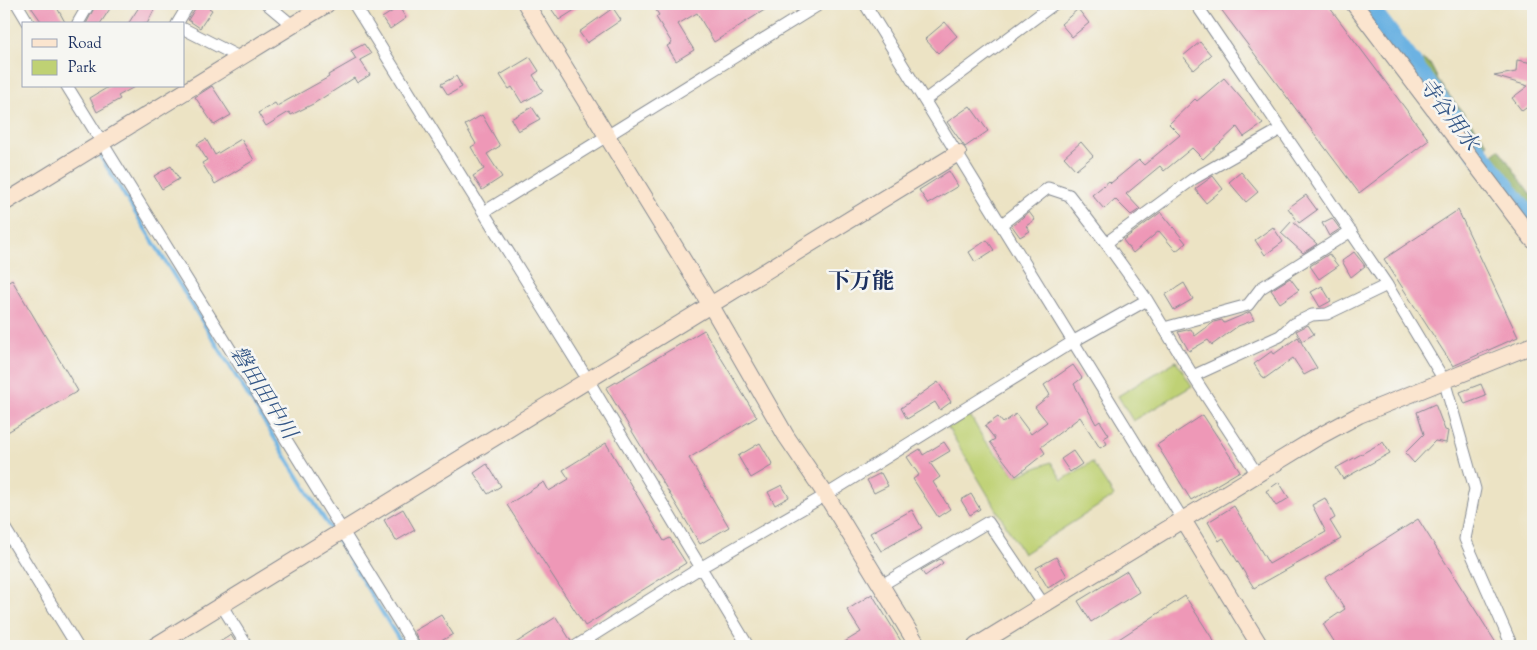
<svg xmlns="http://www.w3.org/2000/svg" width="1537" height="650" font-family="'Sorts Mill Goudy','Noto Serif JP',serif">
  <style>
    .green { fill: #bfd174; stroke: #6d8069 }
    .forest { fill: #97b366; stroke: #597162 }
    .lines { fill: none; stroke-linecap: round; stroke-linejoin: round }
    .stream { stroke: #6cb2e2; stroke-width: 4 }
    .river { stroke: #6cb2e2; stroke-width: 22 }
    .building { fill: #ee98b7 }
    .street-casing { stroke: #848991; stroke-width: 13 }
    .secondary-casing { stroke: #848991; stroke-width: 18 }
    .street { stroke: #fff; stroke-width: 11 }
    .secondary { stroke: #fbe5cf; stroke-width: 16 }
    .labels { text-anchor: middle; stroke-width: 5; stroke-linejoin: round; paint-order: stroke }
    .water-label { font-size: 21px; font-style: italic; fill: #335686; stroke: #f6f6f2 }
    .quarter-label { font-size: 22px; font-weight: bold; fill: #1b2f5e; stroke: #f6f6f2 }
  </style>
  <rect width="100%" height="100%" fill="#f6f6f2"/>
  <filter id="ink" filterUnits="userSpaceOnUse"><feTurbulence type="fractalNoise" baseFrequency=".02" numOctaves="2"/><feDisplacementMap in="SourceGraphic" scale="10" xChannelSelector="R" yChannelSelector="G"/><feConvolveMatrix kernelMatrix="1 2 1 2 8 2 1 2 1" color-interpolation-filters="sRGB"/></filter>
  <filter id="wash" filterUnits="userSpaceOnUse"><feTurbulence type="fractalNoise" baseFrequency=".0096" numOctaves="4" result="noise"/><feDisplacementMap in="SourceGraphic" scale="20" xChannelSelector="R" yChannelSelector="G"/><feGaussianBlur stdDeviation="1.12" result="paint"/><feColorMatrix in="noise" values="0 0 0 0 0 0 0 0 0 0 0 0 0 0 0 0 0 1.4 0 .05"/><feComposite in="paint" operator="in"/></filter>
  <g filter="url(#wash)">
    <rect width="100%" height="100%" fill="#ece3c4"/>
    <path class="green" d="M1176 361 1192 386 1133 421 1118 396Z
      M966 408 984 440 1016 476 1051 462 1062 480 1092 462 1114 496 1023 554 944 421Z"/>
    <path class="forest" d="M1423 60 1430 64 1441 85 1488 144 1474 147 1413 67Z
      M1499 149 1533 198V217L1489 158Z"/>
    <g class="lines">
      <path class="stream" d="M99 154 333 533
        M337 539 403 646"/>
      <path class="river" d="M1365 4 1533 225"/>
    </g>
    <g id="blocks">
      <path class="building" d="M29 4H55L66 24H43Z
        M96 4H113L100 24H86Z
        M141 4H157L147 24H128Z
        M198 4H203L212 10 200 28 188 20Z
        M548 4H584L559 20Z
        M652 4H774L714 42 697 13 678 24 694 50 676 61 667 46 672 43 656 17 659 15Z
        M1217 4H1327L1429 140 1359 193Z
        M399 7 406 18 390 29 382 18Z
        M613 8 621 20 587 43 579 32Z
        M1078 9 1089 23 1072 37 1061 24Z
        M945 22 957 36 938 53 925 39Z
        M1200 42 1211 55 1194 70 1183 56Z
        M364 44 371 54 360 60 370 75 357 83 354 78 313 104 291 115 289 112 266 126 258 113 275 103 277 106 329 77 328 75 356 59 351 51Z
        M530 57 539 71 533 75 543 91 522 103 512 87 509 89 500 75Z
        M1517 60 1533 63V103L1522 111 1512 98 1528 86 1494 76 1516 72Z
        M456 76 462 87 448 95 441 84Z
        M1224 78 1263 124 1244 137 1237 127 1203 159 1192 148 1164 171 1160 166 1126 194 1140 209 1131 215 1115 199 1104 209 1092 195 1109 181 1111 183 1139 160 1144 165 1180 135 1169 124 1195 99 1197 101Z
        M110 86H136L118 96 120 99 97 112 90 98Z
        M212 86 231 115 214 125 195 97Z
        M970 106 988 131 965 147 947 122Z
        M532 107 540 119 518 131 511 119Z
        M482 115 500 146 487 154 502 177 482 190 473 176 484 169 471 147 476 144 465 125Z
        M206 139 215 155 241 139 254 160 215 184 202 163 207 160 197 144Z
        M1081 142 1093 156 1076 170 1064 157Z
        M171 166 179 179 162 189 154 176Z
        M949 171 958 186 928 204 919 190Z
        M1241 172 1258 192 1246 202 1229 182Z
        M1213 176 1223 189 1206 203 1195 189Z
        M1306 195 1317 210 1299 223 1288 208Z
        M1458 210 1518 337 1453 366 1384 259Z
        M1029 212 1035 220 1026 226 1030 231 1020 237 1012 226Z
        M1161 212 1186 243 1176 251 1159 231 1133 253 1123 240Z
        M1332 218 1340 229 1329 236 1322 223Z
        M1292 221 1317 244 1303 253 1281 233Z
        M1273 227 1283 242 1265 255 1255 240Z
        M987 240 994 250 975 262 969 252Z
        M1354 252 1365 266 1351 277 1342 261Z
        M1329 254 1338 266 1319 279 1310 266Z
        M1290 278 1299 290 1280 303 1271 290Z
        M12 280 78 391 4 434V285Z
        M1184 283 1193 299 1174 310 1165 295Z
        M1322 286 1331 301 1320 307 1311 292Z
        M1250 312 1254 320 1238 326 1212 345 1208 340 1189 351 1178 332 1191 329 1195 336 1214 322 1222 320 1224 323Z
        M1308 325 1314 334 1302 341 1296 331Z
        M704 330 757 417 689 458 729 527 700 544 606 388Z
        M1298 337 1317 368 1304 375 1293 358 1264 379 1254 364 1272 351 1274 354Z
        M1073 365 1082 378 1074 384 1096 424 1100 421 1109 435 1104 438 1107 444 1100 448 1080 417 1041 447 1045 453 1016 476 990 442 995 439 985 426 998 417 1003 423 1016 414 1031 434 1047 422 1035 407 1050 395 1044 385Z
        M938 382 951 402 940 410 935 402 907 419 901 408Z
        M1481 384 1486 396 1465 404 1460 392Z
        M1435 404 1445 430 1448 431 1446 443 1435 441 1414 463 1405 453 1424 434 1417 412Z
        M1203 415 1240 471 1191 500 1157 445Z
        M944 442 950 451 930 463 940 477 933 482 950 509 938 517 913 479 919 475 907 457 920 449 923 455Z
        M1383 442 1390 453 1343 479 1336 468Z
        M606 443 664 541 670 538 686 563 585 626 507 505 544 482 549 491 569 479 563 470Z
        M760 443 773 465 751 478 738 456Z
        M1073 451 1082 464 1070 472 1061 459Z
        M487 464 501 486 488 494 474 473Z
        M881 473 888 486 874 493 867 480Z
        M1279 482 1289 498 1276 506 1266 491Z
        M782 485 789 497 775 505 768 492Z
        M971 494 980 509 970 515 961 500Z
        M1325 498 1335 518 1330 521 1341 539 1254 588 1223 538 1219 541 1208 522 1234 506 1269 564 1326 532 1312 505Z
        M403 509 415 530 396 541 384 520Z
        M912 510 922 528 881 551 870 533Z
        M1418 519 1498 646H1337L1323 624 1345 609 1325 578Z
        M1056 557 1067 576 1048 588 1036 568Z
        M940 559 943 563 925 576 921 570Z
        M1127 571 1139 592 1091 622 1078 601Z
        M872 594 904 646H838L861 632 847 610Z
        M1185 596 1217 646H1108Z
        M441 615 453 634 433 646H421L414 631Z
        M556 617 571 641 565 646H511Z
        M231 635 238 646H213Z"/>
    </g>
  </g>
  <g filter="url(#ink)">
    <use href="#blocks" fill-opacity="0" stroke="#848991" stroke-width="1"/>
    <g class="lines">
      <defs>
        <path id="street" d="M17 4 29 24
          M267 4 292 25
          M354 4 588 380 748 646
          M865 4 1183 520
          M1196 4 1387 285 1444 380 1475 489 1465 539 1512 646
          M78 23 89 4
          M177 24 189 4
          M184 29 239 57
          M67 86 414 646
          M925 100 1054 4
          M484 212 820 4
          M1002 224 1048 188 1069 195 1106 243 1147 300 1193 376 1257 474
          M1106 243 1193 179 1281 129
          M1164 328 1248 305 1261 288 1351 231
          M1193 376 1280 336 1293 324 1312 315 1327 314 1387 285
          M4 527 77 646
          M880 586 988 522 1044 605
          M222 606 247 646
          M576 646 700 568 826 495 1074 341 1147 300"/>
        <path id="secondary" d="M526 4 710 304 786 436 826 495 918 646
          M1354 4 1533 240
          M4 203 327 4
          M1183 520 1260 646
          M155 646 958 153
          M976 646 1318 437 1359 415 1533 345"/>
      </defs>
      <use href="#street" class="street-casing"/>
      <use href="#secondary" class="secondary-casing"/>
      <use href="#street" class="street"/>
      <use href="#secondary" class="secondary"/>
    </g>
  </g>
  <g class="labels">
    <g class="water-label">
      <text transform="translate(1449 114) rotate(53)" y="7">寺谷用水</text>
      <text transform="translate(264 392) rotate(58)" y="7">磐田田中川</text>
    </g>
    <g class="quarter-label">
      <text x="861" y="288">下万能</text>
    </g>
  </g>
  <rect width="1537" height="650" fill="none" stroke="#f6f6f2" stroke-width="20"/>
  <rect x="22" y="22" width="162" height="65" fill="#f6f6f2" stroke="#9ea6b7"/>
  <rect x="32" y="39" width="25" height="8" fill="#fbe5cf" stroke="#9ea6b7"/>
  <text x="68" y="48" font-size="15" fill="#1b2f5e">Road</text>
  <rect x="32" y="60" width="25" height="15" fill="#bfd174" stroke="#9ea6b7"/>
  <text x="68" y="72" font-size="15" fill="#1b2f5e">Park</text>
</svg>
